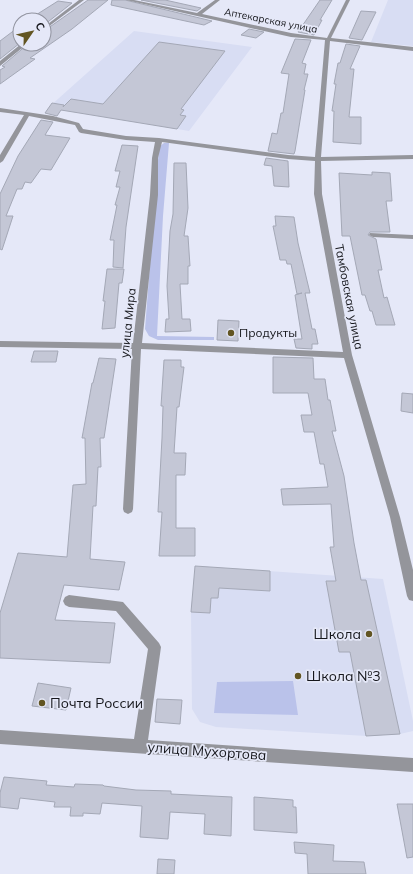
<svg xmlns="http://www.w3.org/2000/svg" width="413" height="874" font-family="Mulish,sans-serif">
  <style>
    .built { fill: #d8ddf3 }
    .green { fill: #bac2ea }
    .building { fill: #c4c7d6; stroke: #a4a8b6 }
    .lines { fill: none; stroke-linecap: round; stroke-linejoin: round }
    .minor { fill: #94959b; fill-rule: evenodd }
    .poi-dot { fill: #625522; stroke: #e5e8f8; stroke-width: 1.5 }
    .labels { text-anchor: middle; stroke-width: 3.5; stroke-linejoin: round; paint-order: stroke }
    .far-street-label { font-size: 10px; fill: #16171c; stroke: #e5e8f8 }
    .street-label { font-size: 12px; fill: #16171c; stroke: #e5e8f8 }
    .poi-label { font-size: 12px; fill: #16171c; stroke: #e5e8f8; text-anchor: start }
    .near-poi-label { font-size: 14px; fill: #16171c; stroke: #e5e8f8; text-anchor: start }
    .near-street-label { font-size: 14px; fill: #16171c; stroke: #e5e8f8 }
  </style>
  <rect width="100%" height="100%" fill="#e5e8f8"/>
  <path class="built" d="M388 0H413V46L371 42Z
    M134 31 252 47 189 131 49 107Z
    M195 566 383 579 413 721V731L400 734 366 736 216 727 200 722 192 709 191 612Z"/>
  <path class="green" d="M164 143H169L163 216 157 336 214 337V340H158L149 336 145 329 159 147Z
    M293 681 298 715 214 713 217 682Z"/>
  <path class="building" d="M88 0H108L72 29 30 58 35 59 0 84V70L5 67 2 66 28 44H44V31Z
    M112 0H125L212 21 204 25 111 5Z
    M141 0H165L201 8 197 11Z
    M320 0H332L320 20H322L314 35 298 32Z
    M58 1 72 3 44 25V20H28Z
    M361 11 376 12 362 40 349 38Z
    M20 26V43L0 59V41Z
    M249 29 264 32 256 38 241 35Z
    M295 39 311 40 302 63 306 64 304 74H308L304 90H305L295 151 294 154 268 151 272 133 277 134 281 113H283L289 74 281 73Z
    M159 42 225 51 181 109 184 110 180 115 186 116 177 129 61 110 57 116 45 113 52 103 64 105 63 107 71 99 103 104Z
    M346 44 360 46 350 69H354L349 117H361V144L333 142 334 111H332L336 84H334L338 63H340Z
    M41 120 53 122 45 135 70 138 51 170 41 169 31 183 25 182 22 189H17L6 216H13L2 250 0 249V194L18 156Z
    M122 145 138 146 126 227 123 268 113 267 114 240H110L117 205H115L120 187H116L120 171H115Z
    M266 158 288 161 289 187 274 186 272 166 264 165Z
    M174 163H186L188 208 184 236H188L190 266H188V284H180L182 319H190L191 331 165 332 166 319H169L167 286 170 231 173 214Z
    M372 172 390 173 392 201H386L390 232H370L368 235 376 239 382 270H378L384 298 387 297 395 325H376L372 311H370L365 295H362L350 236H342L339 173 372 175Z
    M275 216 294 217 298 243 310 293H305L312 329H315L318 344H312V349L296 348 294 339H302L295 295 302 293 297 294 291 264H287L286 260H280L273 226H276Z
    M107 269H124L122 283H119L115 328 102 329 105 301H103Z
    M218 320 239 321 238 341 217 340Z
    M34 351H58L56 362H31Z
    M273 357 313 358 314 379H325L328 400H330L336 431H332L344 476 354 543 361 580H366L400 734 366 736 350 652H339L326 581H336L330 547H334L331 504 283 505 281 489 328 487 324 464H320L314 432H304L301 415H312L308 393H273Z
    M99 358 116 359 104 438H100L101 467H98L96 506H93L90 559 125 562 119 590 64 585 55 620 115 623 110 663 0 658V613L18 553 67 557 73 485 86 484 85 438H82L92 383H93Z
    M164 360H181V367H184L179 407H177L174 453H186L185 475H176V528H195V556H159L162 512H158L162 438 163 406H161Z
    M402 393 413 394V413L401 411Z
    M195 566 270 571V591L219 588 218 598H211L210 613 191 612Z
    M38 683 71 688 66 710 32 706Z
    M157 699 182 700 180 724 155 722Z
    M4 777 47 781 46 785 74 787 75 784 103 785 104 786 136 790 171 791V794L232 797 231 836 204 834 205 814 170 812 168 839 140 837 142 806 102 803 100 814 83 813V816H70L71 807H54L55 802 20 798 18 809 0 807V793Z
    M254 797 293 800V807H296L297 833 254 830Z
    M397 804H413V857L407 858Z
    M294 842 334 845 333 861 364 862 366 874H308L307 854 295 853Z
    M158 859 175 860 174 874H157Z"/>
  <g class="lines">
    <path class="minor" d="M79 0H84L44 30V27Z
      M126 0H134L197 13 215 0H220L202 14 291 33 327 38 346 0H350L331 38 413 47V51L330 41 321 157 413 155V159L321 161 322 194 352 355 400 517 413 570V601L409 600 407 596 390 517 344 358 141 349 133 509 132 512 128 514 124 512 123 509 132 349 0 347V341L133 343 150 195 152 158 155 142 126 140 81 133 79 132 75 125 29 116 3 161 0 163V155L24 115 0 112V108L53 116 79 123 83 129 126 136 159 138 288 155 315 157 325 40 291 37ZM162 142 288 159 315 161 314 194 343 352 142 343 158 195V158Z
      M21 44H27L0 66V61Z
      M370 233 413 235V239L373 237 369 235Z
      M69 595 123 602 159 643 161 647 148 740 413 758V772L0 744V730L134 739 148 649 116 611 69 607 65 605 63 601 65 597Z"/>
  </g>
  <g class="poi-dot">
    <circle cx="231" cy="333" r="4"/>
    <circle cx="369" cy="634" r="4"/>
    <circle cx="298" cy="676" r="4"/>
    <circle cx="42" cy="703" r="4"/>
  </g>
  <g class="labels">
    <g class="far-street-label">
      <text transform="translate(271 20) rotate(11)" y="4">Аптекарская улица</text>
    </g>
    <g class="street-label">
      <text transform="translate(349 297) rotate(79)" y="4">Тамбовская улица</text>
      <text transform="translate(128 323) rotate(-84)" y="4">улица Мира</text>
    </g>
    <g class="poi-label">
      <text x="239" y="337">Продукты</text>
    </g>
    <g class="near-poi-label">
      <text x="361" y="639" text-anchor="end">Школа</text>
      <text x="306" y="681">Школа №3</text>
      <text x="50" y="708">Почта России</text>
    </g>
    <g class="near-street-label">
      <text transform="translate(207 751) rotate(4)" y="5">улица Мухортова</text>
    </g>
  </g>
  <g transform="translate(32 32) rotate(56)"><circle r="19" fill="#e5e8f8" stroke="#9294a0"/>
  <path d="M0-3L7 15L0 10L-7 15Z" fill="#625522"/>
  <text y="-6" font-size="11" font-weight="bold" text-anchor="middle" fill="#16171c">С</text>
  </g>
</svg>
